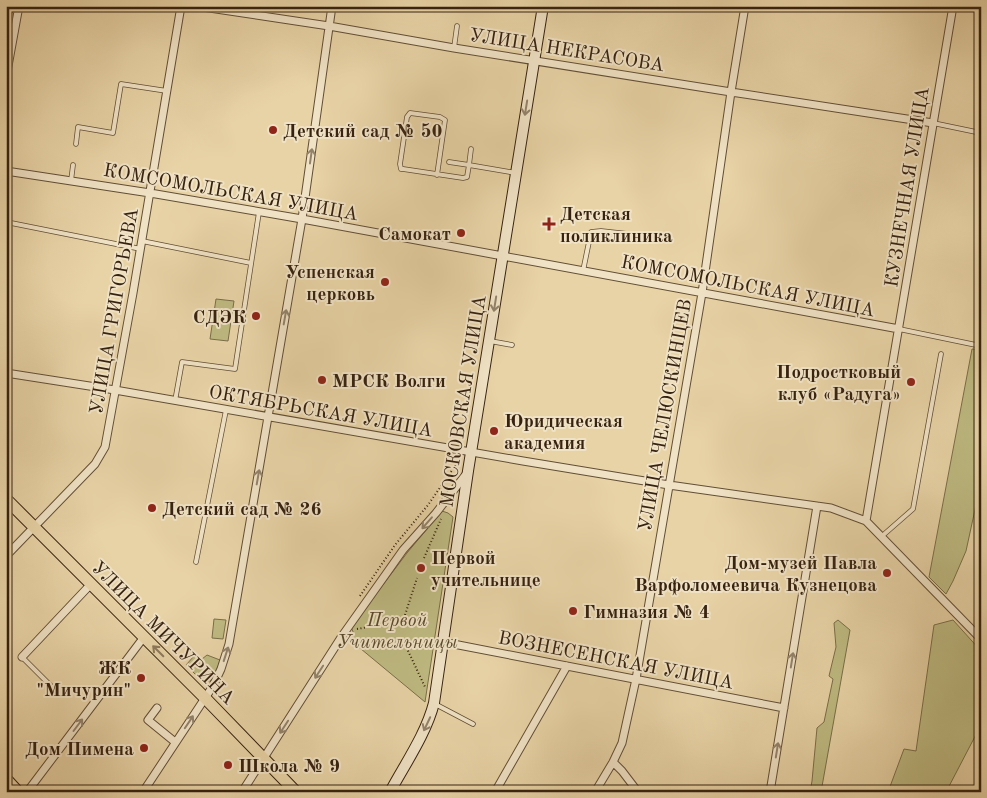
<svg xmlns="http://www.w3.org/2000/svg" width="987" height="798" font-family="'Old Standard TT',serif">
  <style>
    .green { fill: #beba81; stroke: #7a6e48 }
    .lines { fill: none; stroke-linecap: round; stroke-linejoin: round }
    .lane-casing { stroke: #624e36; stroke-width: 5.5 }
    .street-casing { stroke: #624e36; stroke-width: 9 }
    .secondary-casing { stroke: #362210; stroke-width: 12 }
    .primary-casing { stroke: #362210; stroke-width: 13 }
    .path { stroke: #362210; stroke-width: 2; stroke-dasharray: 1 2.5; stroke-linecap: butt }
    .lane { stroke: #f0e2c5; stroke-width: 4 }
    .street { stroke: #f0e2c5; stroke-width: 7 }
    .secondary { stroke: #f0e2c5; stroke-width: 10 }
    .primary { stroke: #e8d3a6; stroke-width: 11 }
    .oneway { stroke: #93826a }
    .oneway2 { stroke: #8f7a5b }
    .poi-dot { fill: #8f2418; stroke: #f0e2c5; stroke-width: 2 }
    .labels { text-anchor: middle; stroke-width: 4; stroke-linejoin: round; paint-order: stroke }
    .street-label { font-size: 19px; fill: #362210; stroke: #f0e2c5 }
    .poi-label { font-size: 19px; font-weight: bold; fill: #362210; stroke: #f0e2c5; text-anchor: start }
    .park-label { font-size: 19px; font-style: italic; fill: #58482c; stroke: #f0e2c5 }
  </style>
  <rect width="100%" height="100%" fill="#e8d3a6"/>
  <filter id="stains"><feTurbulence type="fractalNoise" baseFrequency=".004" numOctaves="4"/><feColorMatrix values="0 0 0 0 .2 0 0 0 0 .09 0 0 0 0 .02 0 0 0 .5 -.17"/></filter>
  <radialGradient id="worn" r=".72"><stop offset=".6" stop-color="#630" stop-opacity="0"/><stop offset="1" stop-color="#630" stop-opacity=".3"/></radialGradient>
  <path class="green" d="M216 299 234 301 228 341 210 339Z
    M972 349 981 350V482L966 551 953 581 946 594 929 577Z
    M442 511 448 513 453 517 425 702 349 639 354 634 351 627 407 553Z
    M214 619 226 620 223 639 212 638Z
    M838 620 850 630 821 792H810L812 781 817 728 824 722 833 679 829 676 836 647 834 623Z
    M953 620 981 651V725L946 792H888L904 749 916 751 934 625Z
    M207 655 220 660 217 671 213 680 206 682 202 681 186 665 194 656 202 659Z"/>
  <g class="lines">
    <defs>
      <path id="lane" d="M454 48 457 26
        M933 123 981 133
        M76 144 78 127 113 133 121 84 167 91
        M449 162 469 165 471 149
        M437 175 445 120 440 117 410 113 407 117 400 164 401 169H403L463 178 467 177 469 165 516 173
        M71 181 73 165
        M6 222 141 249
        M142 241 251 263
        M583 271 591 232 601 231 628 234
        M899 329 981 346
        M490 341 512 345
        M175 401 182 362 235 369 259 212
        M881 537 913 509 941 354
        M196 562 226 410
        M22 657 54 689
        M435 704 473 724"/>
      <path id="street" d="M196 6 329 26 454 48 731 92 933 123
        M6 77 19 6
        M6 171 150 193 302 219 899 329
        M6 373 115 390 523 461 669 485 831 508 866 521 981 639
        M866 521C896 349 923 178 953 6
        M6 556 95 464 105 447 133 293 181 6
        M443 642 784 708
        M22 657 91 584
        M157 708 148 720 175 742
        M613 762 622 771 638 792
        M27 792 144 637
        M143 792 213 686 221 669 229 644 302 219 332 6
        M242 792 342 636 403 550 436 513 467 473
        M495 792 567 666
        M595 792 613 762 622 743 636 679 702 293 731 92 745 6
        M770 792 817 506"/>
      <path id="secondary" d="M390 792C405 764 426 734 434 703L468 471 543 6"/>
      <path id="primary" d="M6 499 205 698 296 792
        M6 779 18 792"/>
    </defs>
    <use href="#lane" class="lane-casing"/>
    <use href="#street" class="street-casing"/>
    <use href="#secondary" class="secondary-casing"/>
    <use href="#primary" class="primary-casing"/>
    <path class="path" d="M424 558 441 519
      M360 596 395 545 428 505 457 463
      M405 615 417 578
      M357 629 384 624
      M402 638 425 687"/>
    <use href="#lane" class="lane"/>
    <use href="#street" class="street"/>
    <use href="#secondary" class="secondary"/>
    <use href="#primary" class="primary"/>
  </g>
  <defs><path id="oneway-shaft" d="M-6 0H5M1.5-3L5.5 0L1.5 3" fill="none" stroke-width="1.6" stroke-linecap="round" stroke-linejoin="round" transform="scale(1.25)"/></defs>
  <g class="oneway">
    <use href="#oneway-shaft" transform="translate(526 108) rotate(99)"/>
    <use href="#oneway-shaft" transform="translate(311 156) rotate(-82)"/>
    <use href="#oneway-shaft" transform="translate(495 304) rotate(99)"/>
    <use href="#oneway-shaft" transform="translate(285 317) rotate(-80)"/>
    <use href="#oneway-shaft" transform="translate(258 477) rotate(-80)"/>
    <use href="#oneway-shaft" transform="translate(427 523) rotate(131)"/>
    <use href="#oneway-shaft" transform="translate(226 654) rotate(-72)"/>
    <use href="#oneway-shaft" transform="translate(792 660) rotate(-81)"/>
    <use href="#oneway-shaft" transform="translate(319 672) rotate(123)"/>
    <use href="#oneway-shaft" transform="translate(189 722) rotate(-56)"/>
    <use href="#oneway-shaft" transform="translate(427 724) rotate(115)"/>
    <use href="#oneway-shaft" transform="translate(78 725) rotate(-53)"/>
    <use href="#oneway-shaft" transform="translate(284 727) rotate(123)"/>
    <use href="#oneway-shaft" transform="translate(777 750) rotate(-81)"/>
  </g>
  <use class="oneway2" href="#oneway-shaft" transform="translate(158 651) rotate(-135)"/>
  <g class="poi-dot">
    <circle cx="273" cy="130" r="5"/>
    <path d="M546.5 216.5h5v5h5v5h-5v5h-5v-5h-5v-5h5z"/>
    <circle cx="461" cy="233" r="5"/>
    <circle cx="385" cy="282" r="5"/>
    <circle cx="256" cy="316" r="5"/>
    <circle cx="322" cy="380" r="5"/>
    <circle cx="911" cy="382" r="5"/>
    <circle cx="494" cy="431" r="5"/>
    <circle cx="152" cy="508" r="5"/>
    <circle cx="421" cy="568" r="5"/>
    <circle cx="887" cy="573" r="5"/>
    <circle cx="573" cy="611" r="5"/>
    <circle cx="141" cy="678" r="5"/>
    <circle cx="144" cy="748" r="5"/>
    <circle cx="228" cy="765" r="5"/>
  </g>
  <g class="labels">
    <g class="street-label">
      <text transform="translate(567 49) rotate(9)" y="7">УЛИЦА НЕКРАСОВА</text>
      <text transform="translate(906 187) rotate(-81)" y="7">КУЗНЕЧНАЯ УЛИЦА</text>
      <text transform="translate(231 191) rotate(10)" y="7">КОМСОМОЛЬСКАЯ УЛИЦА</text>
      <text transform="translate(748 285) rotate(11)" y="7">КОМСОМОЛЬСКАЯ УЛИЦА</text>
      <text transform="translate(113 311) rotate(-80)" y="7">УЛИЦА ГРИГОРЬЕВА</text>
      <text transform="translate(462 401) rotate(-81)" y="7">МОСКОВСКАЯ УЛИЦА</text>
      <text transform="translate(321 410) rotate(10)" y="7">ОКТЯБРЬСКАЯ УЛИЦА</text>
      <text transform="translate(664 415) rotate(-80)" y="7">УЛИЦА ЧЕЛЮСКИНЦЕВ</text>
      <text transform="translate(164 632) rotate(45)" y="7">УЛИЦА МИЧУРИНА</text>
      <text transform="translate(616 659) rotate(11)" y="7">ВОЗНЕСЕНСКАЯ УЛИЦА</text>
    </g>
    <g class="poi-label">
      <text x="283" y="137">Детский сад № 50</text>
      <text x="560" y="220">Детская<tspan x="560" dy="22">поликлиника</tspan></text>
      <text x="451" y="240" text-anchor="end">Самокат</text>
      <text x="375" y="278" text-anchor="end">Успенская<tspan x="375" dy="22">церковь</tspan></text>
      <text x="246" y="323" text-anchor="end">СДЭК</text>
      <text x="901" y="378" text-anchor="end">Подростковый<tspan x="901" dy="22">клуб «Радуга»</tspan></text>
      <text x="332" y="387">МРСК Волги</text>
      <text x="504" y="427">Юридическая<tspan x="504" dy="22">академия</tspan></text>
      <text x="162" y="515">Детский сад № 26</text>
      <text x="431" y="564">Первой<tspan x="431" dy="22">учительнице</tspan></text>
      <text x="877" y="569" text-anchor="end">Дом-музей Павла<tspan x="877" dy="22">Варфоломеевича Кузнецова</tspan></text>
      <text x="583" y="618">Гимназия № 4</text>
      <text x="131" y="674" text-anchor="end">ЖК<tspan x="131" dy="22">"Мичурин"</tspan></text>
      <text x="134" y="755" text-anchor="end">Дом Пимена</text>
      <text x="238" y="772">Школа № 9</text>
    </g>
    <g class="park-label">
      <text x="397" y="626">Первой<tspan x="397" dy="22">Учительницы</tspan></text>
    </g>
  </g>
  <rect width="987" height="798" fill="none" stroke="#e8d3a6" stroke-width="25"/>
  <rect x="8" y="8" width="972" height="783" fill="none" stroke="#362210" stroke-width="2.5"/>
  <rect x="12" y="12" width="962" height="773" fill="none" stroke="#362210"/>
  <rect width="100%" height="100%" filter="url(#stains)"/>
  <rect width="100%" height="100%" fill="url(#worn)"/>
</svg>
